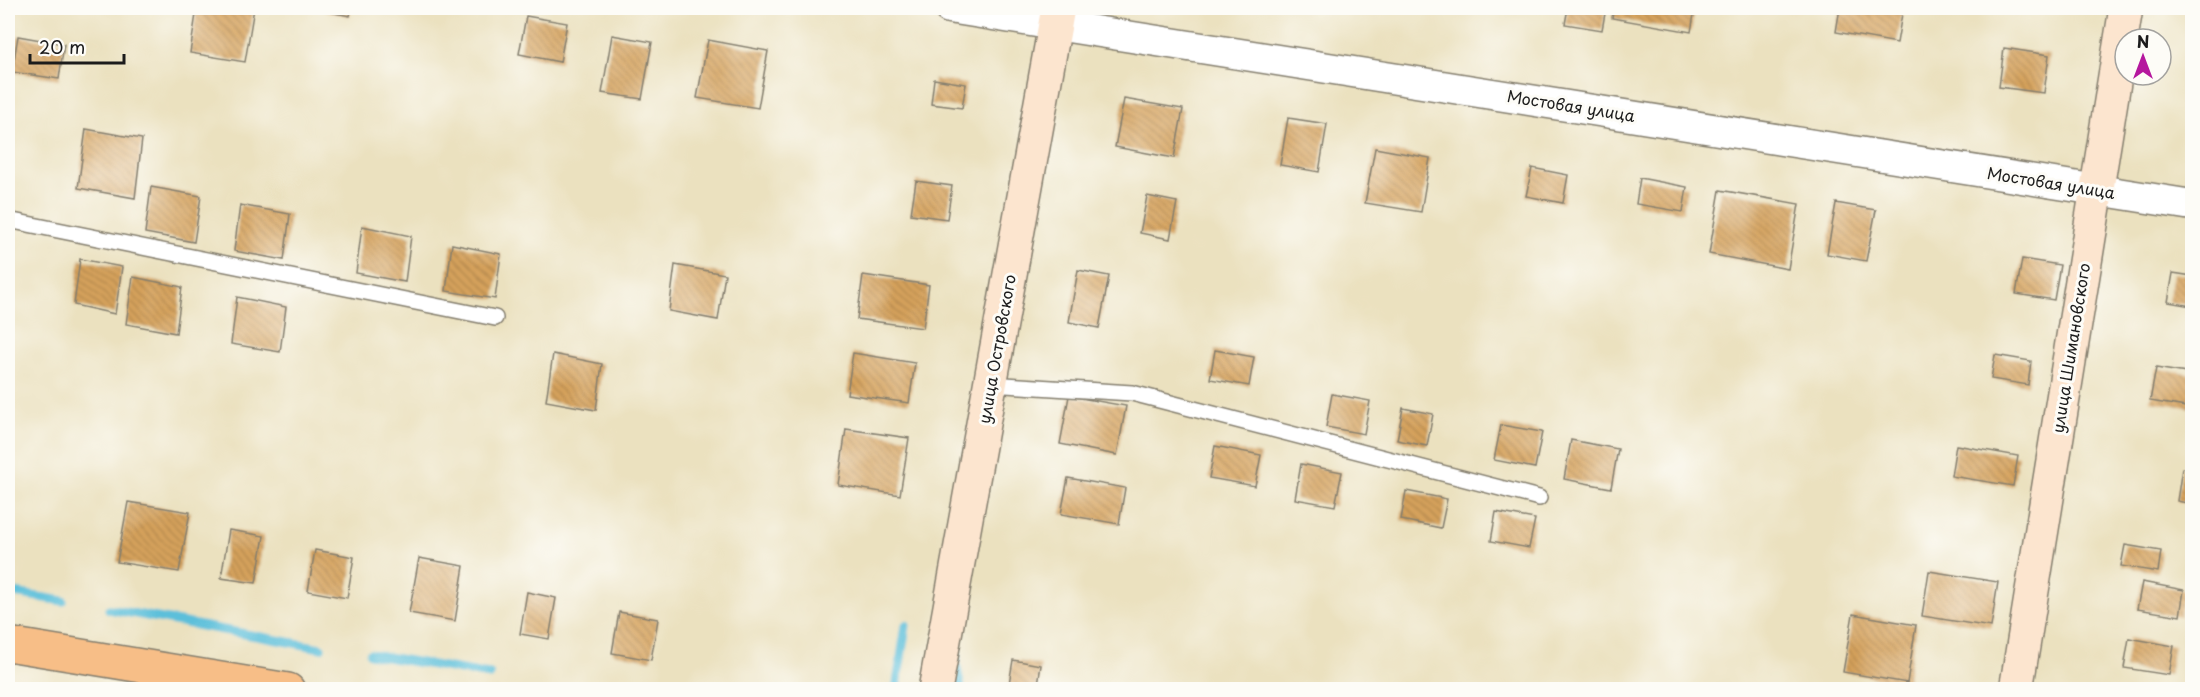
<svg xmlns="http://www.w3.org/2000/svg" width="2200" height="697" font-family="'Playpen Sans',sans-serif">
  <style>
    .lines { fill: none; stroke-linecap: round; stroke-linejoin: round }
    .stream { stroke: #5bbfda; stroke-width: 9 }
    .building { fill: url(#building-back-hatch) }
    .lane-casing { stroke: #847e6e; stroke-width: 18 }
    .street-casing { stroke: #847e6e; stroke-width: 33 }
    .secondary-casing { stroke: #847e6e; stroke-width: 36 }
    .primary-casing { stroke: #847e6e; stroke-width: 36 }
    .lane { stroke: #fff; stroke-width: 15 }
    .street { stroke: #fff; stroke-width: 30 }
    .secondary { stroke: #fce5cf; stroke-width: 33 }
    .primary { stroke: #f7be87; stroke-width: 33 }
    .labels { text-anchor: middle; stroke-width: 6; stroke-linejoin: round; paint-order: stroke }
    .street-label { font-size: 16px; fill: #1c1c1c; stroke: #fdfcf7 }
  </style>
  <defs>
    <pattern id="building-back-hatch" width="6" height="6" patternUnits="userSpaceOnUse" patternTransform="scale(1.5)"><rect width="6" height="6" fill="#d6a25c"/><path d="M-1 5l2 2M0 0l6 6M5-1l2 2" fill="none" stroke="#ad834b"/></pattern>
  </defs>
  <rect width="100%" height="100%" fill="#fdfcf7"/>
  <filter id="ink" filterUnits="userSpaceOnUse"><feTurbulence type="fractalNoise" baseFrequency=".0167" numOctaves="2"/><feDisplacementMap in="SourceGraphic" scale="12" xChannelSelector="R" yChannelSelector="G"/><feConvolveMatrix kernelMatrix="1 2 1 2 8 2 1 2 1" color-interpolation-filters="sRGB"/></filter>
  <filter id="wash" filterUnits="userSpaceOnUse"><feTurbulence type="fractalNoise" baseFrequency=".008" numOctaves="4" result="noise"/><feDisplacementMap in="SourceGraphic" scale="24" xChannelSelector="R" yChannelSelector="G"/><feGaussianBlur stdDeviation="1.35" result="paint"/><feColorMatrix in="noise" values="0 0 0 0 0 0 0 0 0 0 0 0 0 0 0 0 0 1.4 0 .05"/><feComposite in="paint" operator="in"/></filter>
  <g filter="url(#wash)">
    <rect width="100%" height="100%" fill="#ebe1bf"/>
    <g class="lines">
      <path class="stream" d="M8 592 63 601
        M109 609 321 648
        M370 654 490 675
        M957 654 956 664 961 690
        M896 690 906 625"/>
    </g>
    <g id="blocks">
      <path class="building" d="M197 8H254L245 62 190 53Z
        M308 8H352L350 16Z
        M1568 8H1606L1602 30 1565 24Z
        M1614 8H1695L1691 32 1612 18Z
        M1840 8H1903L1897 43 1836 32Z
        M526 16 567 23 560 62 519 54Z
        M612 35 652 42 642 99 602 93Z
        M18 36 64 44 59 79 12 72Z
        M708 40 768 51 758 108 697 98Z
        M2004 48 2049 55 2044 93 1999 87Z
        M934 79 966 84 962 108 931 104Z
        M1124 99 1183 109 1174 158 1115 147Z
        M1288 118 1327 124 1319 172 1280 165Z
        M86 129 142 139 135 198 78 188Z
        M1375 148 1430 158 1421 212 1365 203Z
        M1532 168 1568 175 1563 203 1526 196Z
        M1640 178 1687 187 1683 212 1636 204Z
        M916 181 952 186 947 219 911 214Z
        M151 187 201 196 194 242 145 233Z
        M1720 190 1799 204 1788 269 1709 254Z
        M1147 196 1177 202 1170 239 1140 233Z
        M1836 203 1876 210 1866 261 1827 254Z
        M240 205 290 214 284 260 234 251Z
        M362 226 411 236 405 282 356 273Z
        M452 244 501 254 495 299 446 291Z
        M80 259 122 267 115 314 74 305Z
        M2022 259 2060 265 2054 300 2016 294Z
        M675 265 725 274 718 320 669 311Z
        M1078 270 1109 276 1099 328 1069 322Z
        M2173 273 2192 276V306L2168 302Z
        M863 275 929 285 923 328 857 319Z
        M133 277 182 287 176 333 126 324Z
        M237 297 286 307 280 352 231 344Z
        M1215 350 1254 357 1249 386 1210 379Z
        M853 353 915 363 909 403 847 394Z
        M553 354 602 364 596 410 546 401Z
        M1995 355 2031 361 2028 385 1991 379Z
        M2156 368 2192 374V408L2150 401Z
        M1332 394 1370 401 1364 434 1326 427Z
        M1069 396 1126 406 1117 455 1060 444Z
        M1403 408 1433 414 1427 446 1397 440Z
        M1501 425 1542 432 1535 468 1494 460Z
        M846 429 909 438 900 495 838 485Z
        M1571 440 1618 449 1611 488 1564 479Z
        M1956 445 2018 456 2013 486 1951 476Z
        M1215 446 1261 455 1255 486 1209 478Z
        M1301 464 1342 472 1335 506 1295 499Z
        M2182 468 2192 469V504L2177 501Z
        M1068 478 1125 488 1119 524 1061 514Z
        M1406 491 1447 499 1441 528 1401 520Z
        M128 502 190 512 179 572 117 562Z
        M1496 512 1535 519 1529 548 1491 541Z
        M229 530 264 536 256 583 221 578Z
        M2125 545 2161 551 2158 572 2121 566Z
        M315 550 354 557 347 598 308 591Z
        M419 558 464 566 455 621 409 613Z
        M1929 571 1998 582 1991 627 1922 616Z
        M2142 582 2184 590 2180 616 2137 609Z
        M527 592 556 598 549 639 520 634Z
        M619 612 658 619 651 660 612 653Z
        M1853 614 1916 625 1907 683 1843 672Z
        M2129 638 2174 646 2169 675 2124 668Z
        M1013 660 1041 665 1037 690H1008Z"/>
    </g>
  </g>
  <g filter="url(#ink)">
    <use href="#blocks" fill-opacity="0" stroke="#847e6e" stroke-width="1.5"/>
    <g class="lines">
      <defs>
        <path id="lane" d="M8 220 495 318
          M990 384 1132 393 1539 498"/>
        <path id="street" d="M949 8 2192 205"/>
        <path id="secondary" d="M935 690 1058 8
          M2016 690 2126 8"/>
        <path id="primary" d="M8 644 288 690"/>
      </defs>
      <use href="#lane" class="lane-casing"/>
      <use href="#street" class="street-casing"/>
      <use href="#secondary" class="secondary-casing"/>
      <use href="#primary" class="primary-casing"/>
      <use href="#lane" class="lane"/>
      <use href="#street" class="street"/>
      <use href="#secondary" class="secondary"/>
      <use href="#primary" class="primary"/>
    </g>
  </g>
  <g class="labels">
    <g class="street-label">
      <text transform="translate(1571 106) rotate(9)" y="6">Мостовая улица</text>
      <text transform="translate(2051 183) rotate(9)" y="6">Мостовая улица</text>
      <text transform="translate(2071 348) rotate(-81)" y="6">улица Шимановского</text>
      <text transform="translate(997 349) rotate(-80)" y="6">улица Островского</text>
    </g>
  </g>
  <rect width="2200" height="697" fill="none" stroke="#fdfcf7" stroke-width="30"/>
  <g transform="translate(2143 57)"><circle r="28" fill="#fdfcf7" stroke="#a3a29f" stroke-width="1.5"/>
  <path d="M0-4.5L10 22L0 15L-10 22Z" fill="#b5179e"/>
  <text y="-9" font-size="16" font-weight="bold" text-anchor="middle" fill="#1c1c1c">N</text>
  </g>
  <path d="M30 54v9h94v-9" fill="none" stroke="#1c1c1c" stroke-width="3"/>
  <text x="39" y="54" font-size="18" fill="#1c1c1c" stroke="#fdfcf7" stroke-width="4.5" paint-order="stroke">20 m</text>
</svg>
